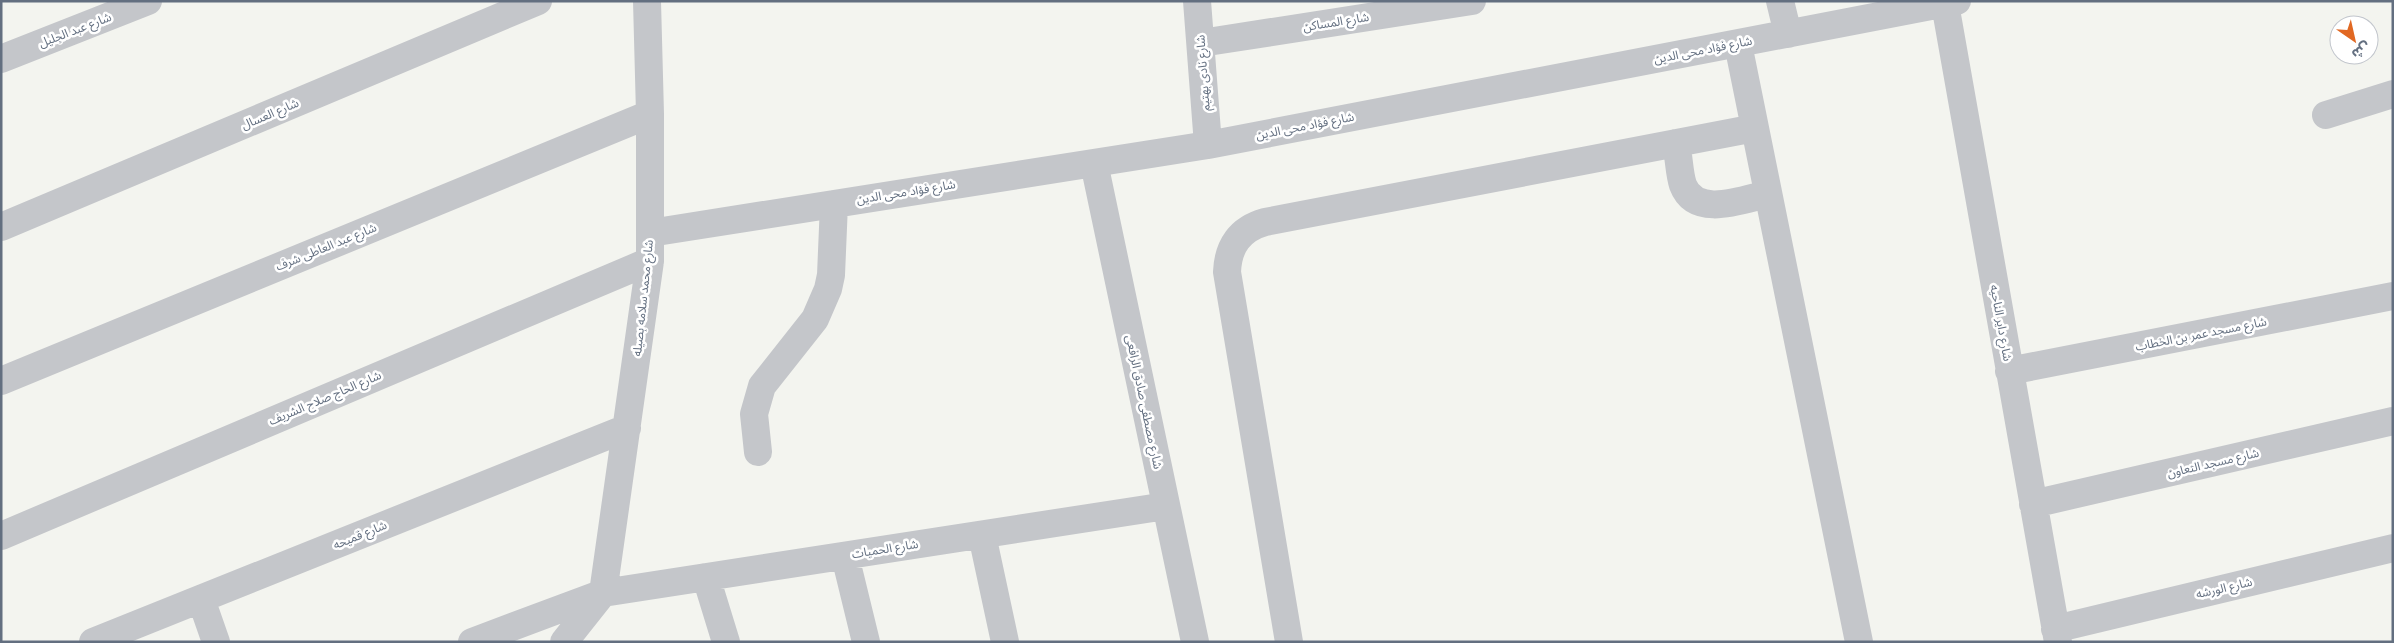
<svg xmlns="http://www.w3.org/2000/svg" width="2394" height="643" font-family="'Open Sans','Noto Sans Arabic',sans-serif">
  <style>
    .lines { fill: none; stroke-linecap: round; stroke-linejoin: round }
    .minor { stroke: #c4c6ca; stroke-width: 28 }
    .labels { text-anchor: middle; stroke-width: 5; stroke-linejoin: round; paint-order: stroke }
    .street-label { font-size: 12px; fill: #636f80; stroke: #fff }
  </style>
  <rect width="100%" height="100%" fill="#f3f4ef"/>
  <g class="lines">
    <path class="minor" d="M1197 1 1208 145
      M1780 1 1788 34
      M1945 4 2058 642
      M1201 43 1472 1
      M1738 44 1859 642
      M1 59 148 1
      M2326 115 2393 94
      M1676 143C1679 156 1679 173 1683 185 1696 219 1744 199 1768 194
      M1094 163 1195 642
      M1 227 538 1
      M650 233 1208 145 1957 1
      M2009 371 2393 296
      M1 381 650 114
      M758 452 754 414 762 386 815 319 828 289 831 275 834 204
      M2033 504 2393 421
      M982 535 1005 642
      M1 536 650 261
      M845 556 866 642
      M706 577 726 642
      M603 593 650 261V114L647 1
      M201 599 216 642
      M2055 629 2393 548
      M93 642 627 428
      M472 642 603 593 1166 506
      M564 642 602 594
      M1289 642 1227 272C1228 246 1240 229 1265 222L1755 128"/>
  </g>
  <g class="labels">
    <g class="street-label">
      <text transform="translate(1336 22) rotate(-9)" y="4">شارع المساكن</text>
      <text transform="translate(75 30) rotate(-21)" y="4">شارع عبد الجليل</text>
      <text transform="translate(1703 50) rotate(-11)" y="4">شارع فؤاد محى الدين</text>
      <text transform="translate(1203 73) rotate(-94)" y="4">شارع نادى بهتيم</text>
      <text transform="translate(270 114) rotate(-23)" y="4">شارع العسال</text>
      <text transform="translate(1305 126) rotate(-11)" y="4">شارع فؤاد محى الدين</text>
      <text transform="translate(906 192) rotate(-9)" y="4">شارع فؤاد محى الدين</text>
      <text transform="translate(326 247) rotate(-22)" y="4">شارع عبد العاطى شرف</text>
      <text transform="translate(643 298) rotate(-84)" y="4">شارع محمد سلامه بصيله</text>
      <text transform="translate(2001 323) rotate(80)" y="4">شارع داير الناحيه</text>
      <text transform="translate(2201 334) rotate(-11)" y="4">شارع مسجد عمر بن الخطاب</text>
      <text transform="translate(325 398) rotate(-23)" y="4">شارع الحاج صلاح الشريف</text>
      <text transform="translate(1144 402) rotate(78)" y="4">شارع مصطفى صادق الرافعى</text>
      <text transform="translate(2213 463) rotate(-13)" y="4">شارع مسجد التعاون</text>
      <text transform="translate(360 535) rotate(-22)" y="4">شارع قميحه</text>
      <text transform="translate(885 549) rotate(-9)" y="4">شارع الحميات</text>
      <text transform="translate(2224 588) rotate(-13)" y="4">شارع الورشه</text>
    </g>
  </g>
  <rect width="2394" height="643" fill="none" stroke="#636f80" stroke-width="5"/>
  <g transform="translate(2354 40) rotate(146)"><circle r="24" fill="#ffffff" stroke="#c1c5cc"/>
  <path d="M0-4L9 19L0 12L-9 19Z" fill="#e16822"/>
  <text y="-8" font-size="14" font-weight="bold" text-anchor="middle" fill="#636f80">ش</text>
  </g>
</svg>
